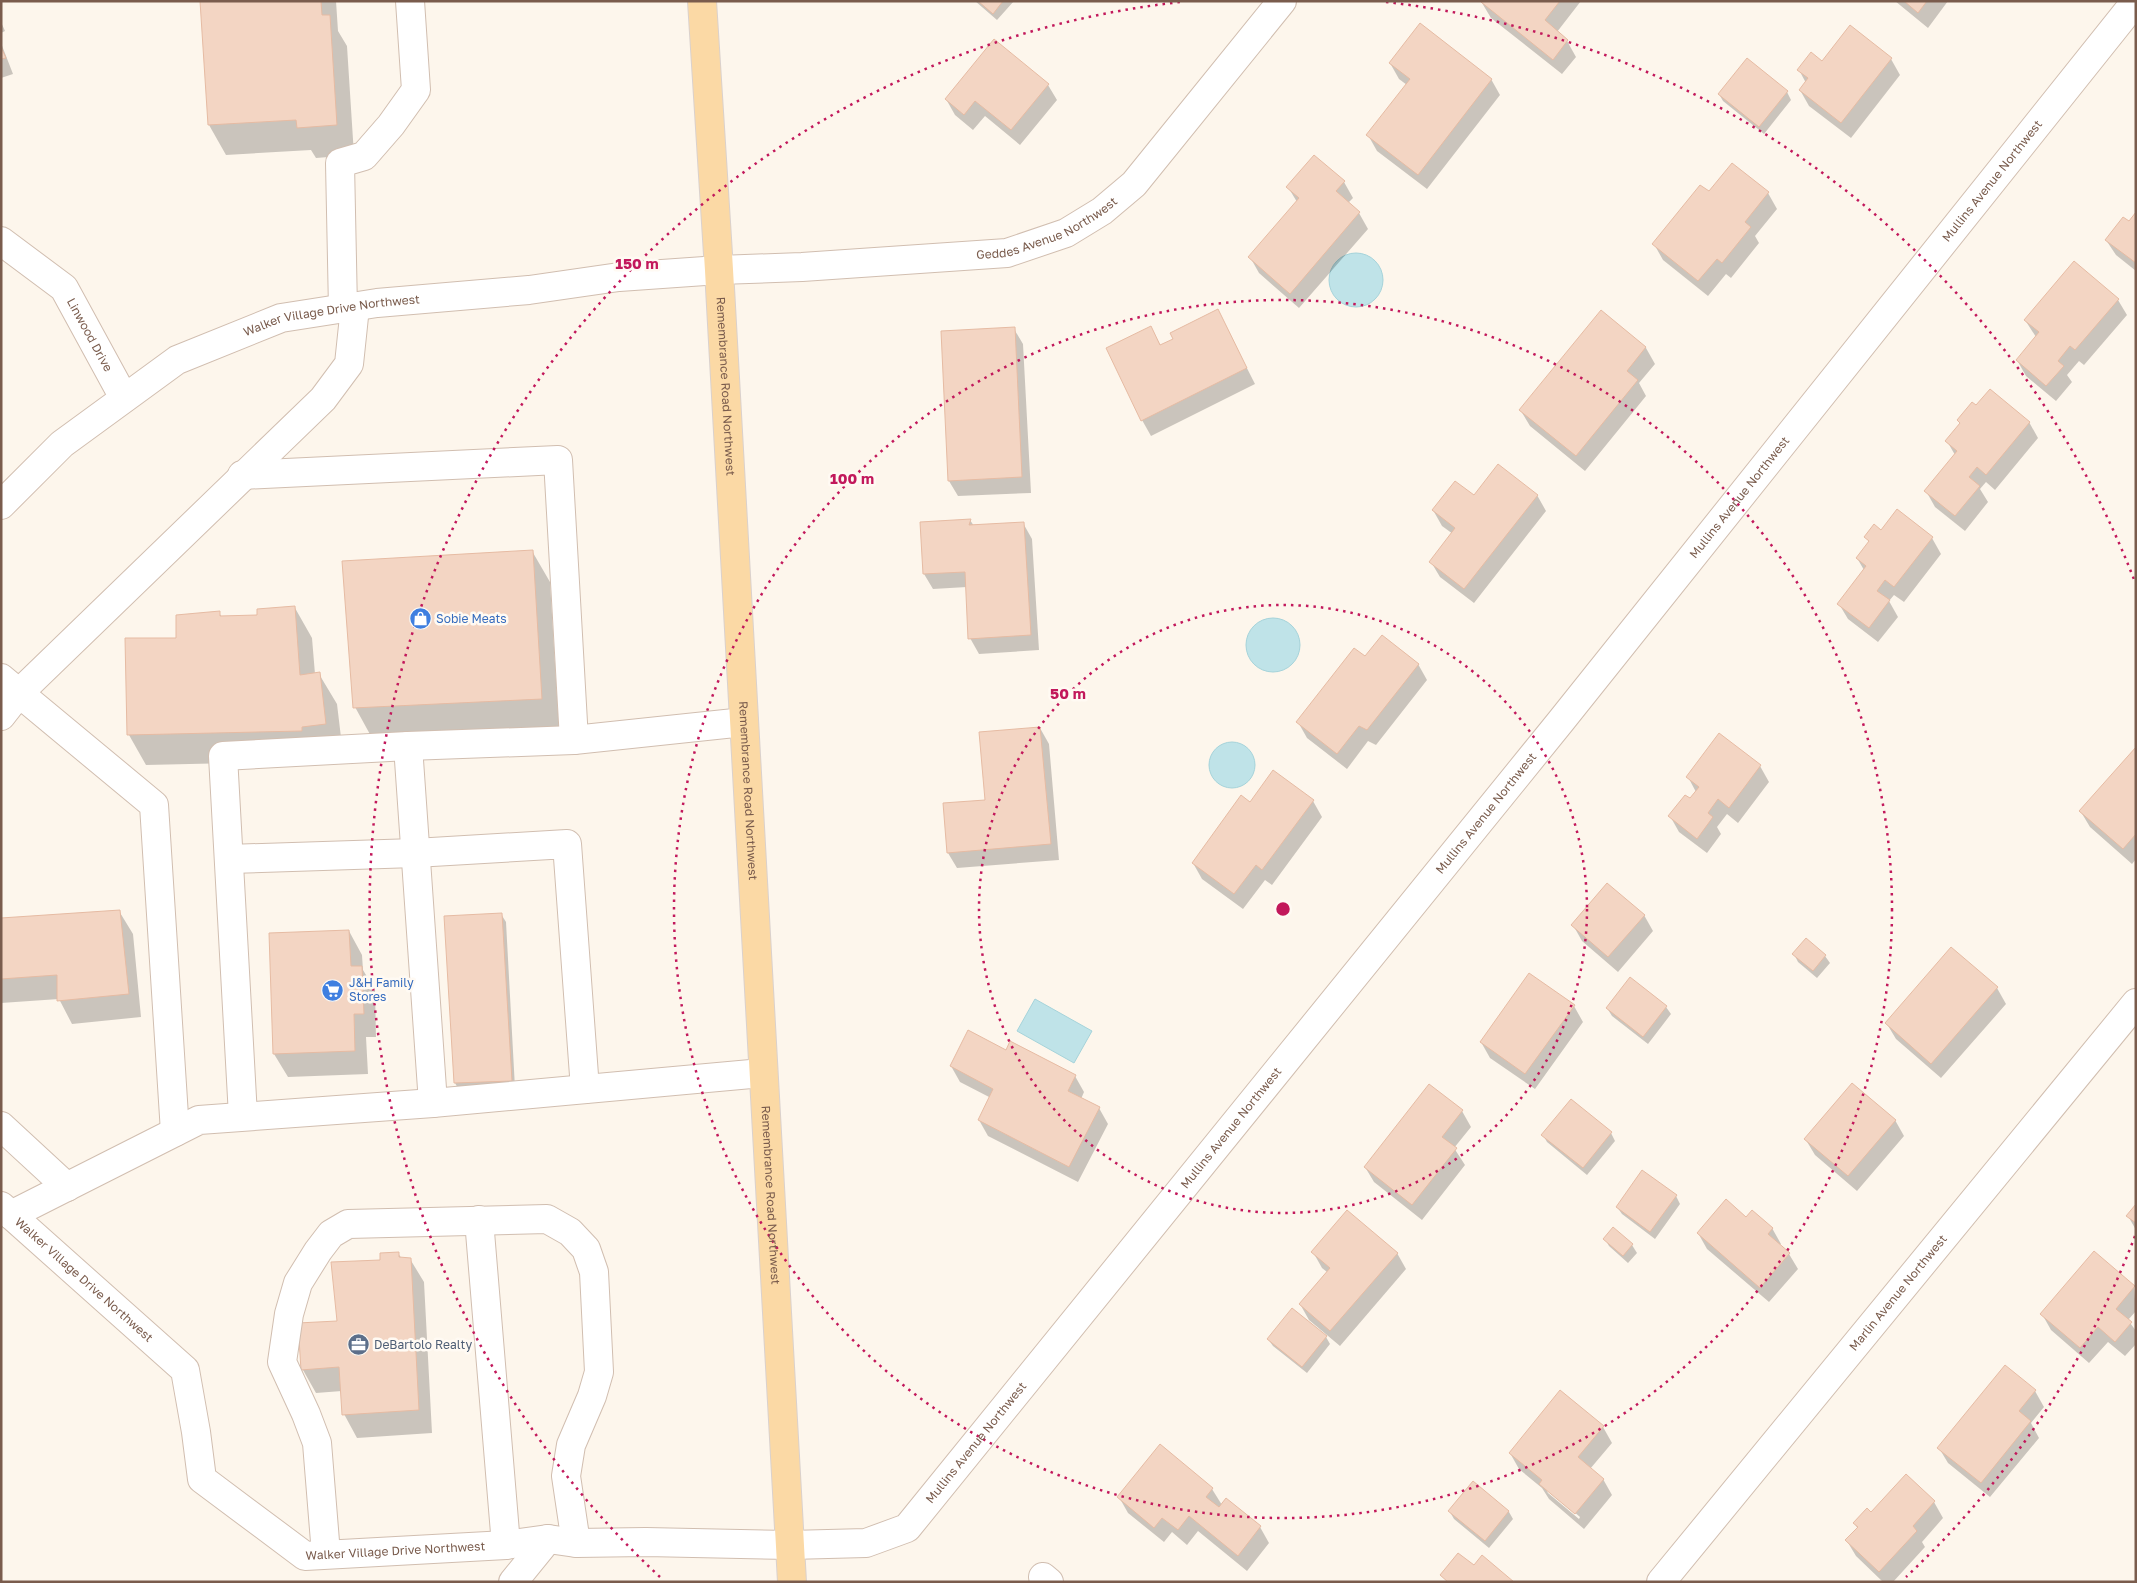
<svg xmlns="http://www.w3.org/2000/svg" width="2137" height="1583" font-family="'Golos Text',sans-serif">
  <style>
    .water { fill: #bfe3e8; stroke: #a5d3da }
    .shadow { fill: #0003; fill-rule: evenodd }
    .building { fill: #f3d5c3; stroke: #e6bba3 }
    .lines { fill: none; stroke-linecap: round; stroke-linejoin: round }
    .minor-casing { stroke: #d1beb0; stroke-width: 30 }
    .major-casing { stroke: #dad1cd; stroke-width: 30 }
    .minor { stroke: #fff; stroke-width: 28 }
    .major { stroke: #fbd9a5; stroke-width: 28 }
    .ring { fill: none; stroke: #c2185b; stroke-width: 2.5; stroke-dasharray: 2.5 5 }
    .labels { text-anchor: middle; stroke-width: 5; stroke-linejoin: round; paint-order: stroke }
    .street-label { font-size: 12px; fill: #7a5c4d; stroke: #fffaf3 }
    .shop-label { font-size: 12px; fill: #366cbe; stroke: #fffaf3; text-anchor: start }
    .service-label { font-size: 12px; fill: #4e5e75; stroke: #fffaf3; text-anchor: start }
    .centre { fill: #c2185b; stroke: #fffaf3; stroke-width: 2.5 }
    .ring-label { font-size: 15px; text-anchor: middle; font-weight: bold; fill: #c2185b; stroke: #fffaf3; stroke-width: 5; stroke-linejoin: round; paint-order: stroke }
  </style>
  <rect width="100%" height="100%" fill="#fdf6ec"/>
  <path class="water" d="M1329 280a27 27 0 1 1 54 0a27 27 0 1 1-54 0Z
    M1246 645a27 27 0 1 1 54 0a27 27 0 1 1-54 0Z
    M1209 765a23 23 0 1 1 46 0a23 23 0 1 1-46 0Z
    M1035 999 1092 1031 1074 1063 1017 1031Z"/>
  <path class="shadow" d="M202 1H336L338 31 347 46 354 155 316 158 311 150 226 155 209 125Z
    M975 1H1014L997 20Z
    M1483 1H1581L1557 32 1567 41 1576 57 1562 74 1491 18 1482 3Z
    M1895 1H1948L1928 28Z
    M1 22 5 31 1 33Z
    M1 43 13 74 1 78Z
    M1891 59 1900 75 1851 138 1809 106 1800 90 1806 83 1799 70 1822 63Z
    M1747 60 1787 92 1791 100 1764 134 1723 101 1719 94Z
    M1390 63 1491 79 1500 95 1427 189 1377 151 1368 135 1407 85 1399 79Z
    M1048 85 1057 100 1020 145 985 116 973 130 955 115 946 99Z
    M1344 182 1353 198 1348 203 1359 213 1368 229 1299 308 1259 273 1250 257 1297 202 1288 187Z
    M1709 193H1768L1777 209 1755 236 1759 243 1731 278 1726 274 1708 296 1663 260 1654 244Z
    M2136 214V271L2116 255 2106 240 2129 223Z
    M2118 300 2127 315 2084 365 2079 361 2067 375 2072 382 2056 401 2026 376 2017 360 2036 337 2025 320Z
    M1218 311 1255 384 1151 436 1142 420 1151 328 1161 346 1175 340Z
    M1601 312 1646 348 1655 364 1639 383 1646 396 1585 471 1530 426 1521 411Z
    M1014 329 1023 344 1031 493 958 496 949 481Z
    M1976 407 2029 422 2038 438 1995 490 1986 482 1980 489 1988 502 1965 531 1935 507 1926 491 1955 455 1947 441 1960 424 1958 420Z
    M1537 495 1546 511 1474 603 1440 577 1431 562 1453 534 1442 526 1433 510 1474 497Z
    M1897 511 1932 538 1941 554 1904 602 1894 595 1889 601 1898 617 1878 642 1848 619 1839 604 1864 570 1857 558 1869 542 1866 537 1881 532Z
    M970 520 974 526 1023 523 1032 539 1039 650 979 654 970 638 967 587 933 589 924 574Z
    M532 551 550 582 559 729 372 738 355 707Z
    M295 608 312 638 315 674H319L337 704 343 754 319 761 146 765 129 735 178 639 219 613 222 617 259 616Z
    M1365 658 1418 664 1427 680 1376 745 1368 741 1347 769 1307 738 1298 722Z
    M1040 728 1049 744 1059 860 957 868 948 853Z
    M1720 735 1760 766 1769 782 1738 823 1727 814 1717 827 1721 834 1707 853 1679 832 1670 816 1690 800 1696 792 1688 777Z
    M2136 749V859L2132 864 2090 827 2081 812Z
    M1313 801 1322 817 1272 885 1265 880 1243 909 1202 879 1193 863 1250 804Z
    M119 911 133 934 141 1017 72 1024 59 999 1 1003V919Z
    M501 914 506 922 515 1088 459 1090 455 1083Z
    M1644 915 1653 931 1618 972 1582 941 1573 925Z
    M349 931 362 955 363 970 375 990 376 1037H366L368 1074 288 1077 274 1054 270 934Z
    M1807 940 1825 956 1830 963 1817 978 1798 962 1794 954Z
    M1997 988 2006 1004 1941 1078 1896 1039 1887 1024Z
    M1574 1006 1583 1022 1535 1089 1490 1058 1481 1042Z
    M1666 1007 1671 1014 1648 1044 1612 1016 1607 1008Z
    M1006 1051 1075 1076 1084 1092 1081 1099 1099 1108 1108 1124 1078 1182 988 1136 979 1120 991 1098 960 1082 951 1066Z
    M1462 1111 1471 1127 1454 1148 1465 1165 1422 1220 1374 1182 1365 1167Z
    M1895 1120 1904 1136 1857 1191 1815 1155 1806 1140Z
    M1611 1133 1615 1141 1587 1175 1547 1142 1543 1135Z
    M1676 1196 1680 1204 1655 1239 1622 1214 1617 1207Z
    M2136 1206V1230L2128 1216Z
    M1746 1219 1772 1228 1781 1244 1779 1246 1789 1254 1798 1269 1769 1302 1707 1249 1698 1233Z
    M1613 1229 1632 1245 1637 1253 1628 1263 1609 1246 1605 1239Z
    M1313 1252 1397 1253 1406 1269 1340 1346 1309 1320 1300 1304 1327 1272 1322 1268Z
    M398 1253 402 1259H410L424 1282 432 1433 357 1438 344 1414 342 1391 316 1393 303 1370 300 1324 338 1322 382 1261Z
    M2134 1287 2136 1311 2128 1320 2136 1331V1344L2125 1356 2108 1342 2089 1363 2051 1330 2042 1314Z
    M1326 1337 1330 1344 1307 1373 1273 1346 1268 1339Z
    M2035 1391 2044 1407 2031 1423 2039 1438 1990 1497 1948 1463 1939 1448Z
    M1603 1427 1612 1443 1590 1469 1603 1479 1612 1495 1584 1529 1549 1499 1542 1488 1519 1469 1510 1453ZM1545 1487 1580 1517 1579 1519 1548 1493Z
    M1160 1446 1212 1489 1222 1505 1227 1500 1260 1527 1269 1543 1247 1571 1198 1531 1187 1545 1172 1532 1164 1542 1128 1513 1119 1497Z
    M1906 1476 1934 1502 1943 1518 1922 1542 1925 1547 1893 1582H1883L1856 1556 1847 1541 1858 1529 1854 1523 1871 1514Z
    M1474 1483 1509 1512 1513 1519 1489 1548 1454 1519 1450 1512Z"/>
  <path class="building" d="M200 1H321L322 15H330L337 125 297 128 296 120 208 125Z
    M978 1H1003L993 14Z
    M1482 1H1560L1545 20 1568 40 1553 60 1481 2Z
    M1904 1H1927L1918 13Z
    M1420 23 1492 79 1418 175 1366 135 1410 79 1389 63Z
    M1850 25 1892 58 1841 123 1799 90 1808 78 1797 70 1811 52 1822 61Z
    M994 39 1049 84 1011 130 975 101 964 115 945 99Z
    M1 47 6 58 1 59Z
    M1747 58 1788 91 1759 127 1718 94Z
    M1314 155 1345 181 1336 191 1360 212 1290 294 1248 257 1299 198 1286 187Z
    M1732 163 1769 192 1745 222 1751 227 1722 263 1717 259 1698 281 1652 244 1700 185 1709 191Z
    M2136 212V263L2105 240 2123 217 2129 221Z
    M2074 261 2119 299 2075 350 2070 346 2058 361 2064 366 2046 386 2016 360 2039 332 2024 320Z
    M1218 309 1247 368 1141 421 1106 348 1151 326 1160 345 1173 339 1170 333Z
    M1601 310 1646 347 1627 371 1638 380 1576 456 1519 410Z
    M1015 327 1022 477 948 481 941 331Z
    M1990 389 2030 422 1986 475 1977 467 1969 477 1980 486 1955 516 1924 491 1957 451 1945 441 1960 423 1957 420 1972 402 1976 405Z
    M1498 464 1538 495 1464 589 1429 562 1455 528 1432 510 1455 481 1474 495Z
    M1897 509 1933 537 1894 587 1885 580 1877 591 1890 600 1869 628 1837 604 1866 566 1856 558 1869 541 1864 537 1874 524 1881 530Z
    M971 519 969 525 1024 522 1031 635 968 639 965 572 923 574 920 522Z
    M533 550 542 699 353 708 342 561Z
    M295 606 300 675 320 672 326 724 302 727V731L127 735 125 638H176V615L220 611V616L257 615V609Z
    M1382 635 1419 664 1367 730 1359 726 1337 754 1296 722 1354 648 1365 656Z
    M1040 727 1051 844 947 853 943 803 985 800 979 732Z
    M1719 733 1761 765 1729 808 1718 799 1708 813 1713 817 1697 839 1668 816 1685 795 1690 798 1699 787 1686 777Z
    M2136 747V834L2123 849 2079 811Z
    M1273 770 1314 800 1262 870 1256 865 1234 894 1192 863 1241 795 1250 802Z
    M1607 883 1645 915 1608 957 1571 925Z
    M120 910 129 994 57 1001V975L1 979V918Z
    M502 913 512 1081 454 1083 444 916Z
    M349 930 351 966H362L364 1014H354L355 1051 273 1054 269 933Z
    M1806 938 1826 955 1813 971 1792 954Z
    M1951 947 1998 987 1931 1064 1885 1023Z
    M1529 973 1575 1005 1525 1074 1480 1042Z
    M1630 977 1667 1006 1643 1037 1606 1008Z
    M968 1030 1006 1050 1010 1041 1076 1075 1068 1091 1100 1107 1069 1167 978 1120 993 1089 950 1066Z
    M1852 1083 1896 1120 1848 1176 1804 1139Z
    M1429 1084 1463 1110 1442 1137 1457 1148 1412 1205 1364 1167Z
    M1571 1099 1612 1132 1583 1168 1541 1135Z
    M1642 1170 1677 1195 1650 1232 1616 1207Z
    M1726 1199 1746 1217 1752 1210 1773 1228 1768 1234 1790 1253 1760 1288 1697 1233Z
    M2136 1204V1223L2126 1216Z
    M1347 1210 1398 1253 1330 1331 1299 1304 1330 1268 1311 1252Z
    M1613 1227 1633 1244 1623 1256 1603 1239Z
    M2094 1251 2135 1286 2116 1309 2132 1322 2115 1342 2098 1327 2080 1348 2040 1314Z
    M399 1252V1257L411 1258 419 1410 342 1415 339 1367 301 1370 298 1323 337 1321 331 1262 380 1260V1253Z
    M1292 1308 1327 1336 1302 1367 1267 1339Z
    M2005 1365 2036 1390 2019 1411 2031 1421 1981 1483 1937 1448Z
    M1560 1390 1604 1426 1578 1457 1604 1479 1575 1514 1539 1484 1542 1480 1509 1453Z
    M1160 1444 1213 1488 1206 1497 1219 1507 1226 1498 1261 1526 1238 1556 1189 1516 1178 1530 1162 1518 1154 1528 1117 1497Z
    M1906 1474 1935 1501 1913 1526 1917 1531 1879 1572 1845 1540 1858 1527 1853 1523 1867 1508 1871 1512Z
    M1473 1481 1509 1511 1485 1541 1448 1511Z
    M1458 1553 1474 1565 1482 1555 1514 1582H1448L1440 1575Z"/>
  <g class="lines">
    <defs>
      <g id="minor">
        <path id="s1" d="M1 241 64 288 124 398"/>
        <path d="M343 309 340 163 364 156 391 125 416 90 410 1"/>
        <path d="M242 475 558 460 574 740 744 722"/>
        <path id="s2" d="M1 505 62 444 177 360 281 318 377 303 529 290 619 277 719 270 802 267 1007 253 1066 233 1102 211 1134 184 1282 1"/>
        <path d="M1 678 19 693 323 399 349 364 355 307"/>
        <path d="M1 716 19 693 154 805 175 1132"/>
        <path d="M408 746 433 1103"/>
        <path d="M229 859 415 853 567 844 585 1089"/>
        <path d="M243 1116 223 756 408 746 574 740"/>
        <path d="M1 1126 67 1187"/>
        <path id="s3" d="M1 1206 185 1370 196 1432 202 1479 305 1556 506 1545 548 1539 576 1543 646 1542 790 1545 866 1543 907 1528 1561 721 2136 1"/>
        <path d="M11 1215 199 1120 433 1103 762 1073"/>
        <path d="M479 1220 506 1545"/>
        <path d="M326 1554 317 1443 306 1414 282 1362 289 1314 298 1283 318 1251 331 1234 348 1224 547 1219 570 1232 586 1249 594 1272 599 1372 592 1396 571 1445 566 1476 576 1543"/>
        <path d="M1043 1577 1049 1582"/>
        <path d="M513 1582 548 1539"/>
        <path id="s4" d="M1661 1582 2136 1003"/>
      </g>
      <g id="major">
        <path id="s5" d="M702 1 719 270 792 1582"/>
      </g>
    </defs>
    <use href="#minor" class="minor-casing"/>
    <use href="#major" class="major-casing"/>
    <use href="#minor" class="minor"/>
    <use href="#major" class="major"/>
  </g>
  <g class="ring">
    <circle cx="1283" cy="909" r="304"/>
    <circle cx="1283" cy="909" r="609"/>
    <path d="M2135 1236A913 913 0 0 1 1906 1577M660 1577A913 913 0 0 1 1180 2M1386 2A913 913 0 0 1 2135 582"/>
  </g>
  <defs>
    <symbol id="shop-disc" viewBox="-11 -11 22 22"><circle r="9.5" fill="#3f7fe0" stroke="#fffaf3"/><path d="M-5-2.5h2.3a2.7 3.5 0 0 1 5.4 0H5L5.5 6h-11ZM-1.5-2.5h3a1.5 2.3 0 0 0-3 0Z" fill="#fff"/></symbol>
    <symbol id="supermarket-disc" viewBox="-11 -11 22 22"><circle r="9.5" fill="#3f7fe0" stroke="#fffaf3"/><path d="M-6-5.5h2.5l.6 2H6L4.5 2H-2.5L-4.4-4H-6ZM-1.5 3.2a1.3 1.3 0 1 0 .1 0ZM3 3.2a1.3 1.3 0 1 0 .1 0Z" fill="#fff"/></symbol>
    <symbol id="office-disc" viewBox="-11 -11 22 22"><circle r="9.5" fill="#5c6f8a" stroke="#fffaf3"/><path d="M-6-3h4V-5.5h4V-3h4V5H-6ZM-1-4.5V-3h2v-1.5ZM-6 0V1H6V0Z" fill="#fff"/></symbol>
  </defs>
  <g fill-rule="evenodd">
    <use href="#shop-disc" x="408" y="606" width="25" height="25"/>
    <use href="#supermarket-disc" x="320" y="978" width="25" height="25"/>
    <use href="#office-disc" x="346" y="1332" width="25" height="25"/>
  </g>
  <g class="labels">
    <g class="street-label">
      <text dy="4" stroke="none"><textPath href="#s3" startOffset="2821">Mullins Avenue Northwest</textPath></text>
      <text dy="4" stroke="none"><textPath href="#s2" startOffset="1116">Geddes Avenue Northwest</textPath></text>
      <text dy="4" stroke="none"><textPath href="#s2" startOffset="391">Walker Village Drive Northwest</textPath></text>
      <text dy="4" stroke="none"><textPath href="#s1" startOffset="132">Linwood Drive</textPath></text>
      <text dy="4" stroke="none"><textPath href="#s5" startOffset="386">Remembrance Road Northwest</textPath></text>
      <text dy="4" stroke="none"><textPath href="#s3" startOffset="2416">Mullins Avenue Northwest</textPath></text>
      <text dy="4" stroke="none"><textPath href="#s5" startOffset="791">Remembrance Road Northwest</textPath></text>
      <text dy="4" stroke="none"><textPath href="#s3" startOffset="2011">Mullins Avenue Northwest</textPath></text>
      <text dy="4" stroke="none"><textPath href="#s3" startOffset="1606">Mullins Avenue Northwest</textPath></text>
      <text dy="4" stroke="none"><textPath href="#s5" startOffset="1196">Remembrance Road Northwest</textPath></text>
      <text dy="4" stroke="none"><textPath href="#s3" startOffset="111">Walker Village Drive Northwest</textPath></text>
      <text dy="4" stroke="none"><textPath href="#s4" startOffset="374">Marlin Avenue Northwest</textPath></text>
      <text dy="4" stroke="none"><textPath href="#s3" startOffset="1201">Mullins Avenue Northwest</textPath></text>
      <text dy="4" stroke="none"><textPath href="#s3" startOffset="576">Walker Village Drive Northwest</textPath></text>
    </g>
    <g class="shop-label">
      <text x="436" y="623">Sobie Meats</text>
      <text x="349" y="987">J&amp;H Family<tspan x="349" dy="14">Stores</tspan></text>
    </g>
    <g class="service-label">
      <text x="374" y="1349">DeBartolo Realty</text>
    </g>
  </g>
  <circle cx="1283" cy="909" r="8" class="centre"/>
  <g class="ring-label">
    <text x="637" y="269">150 m</text>
    <text x="852" y="484">100 m</text>
    <text x="1068" y="699">50 m</text>
  </g>
  <rect width="2137" height="1583" fill="none" stroke="#7a5c4d" stroke-width="5"/>
</svg>
